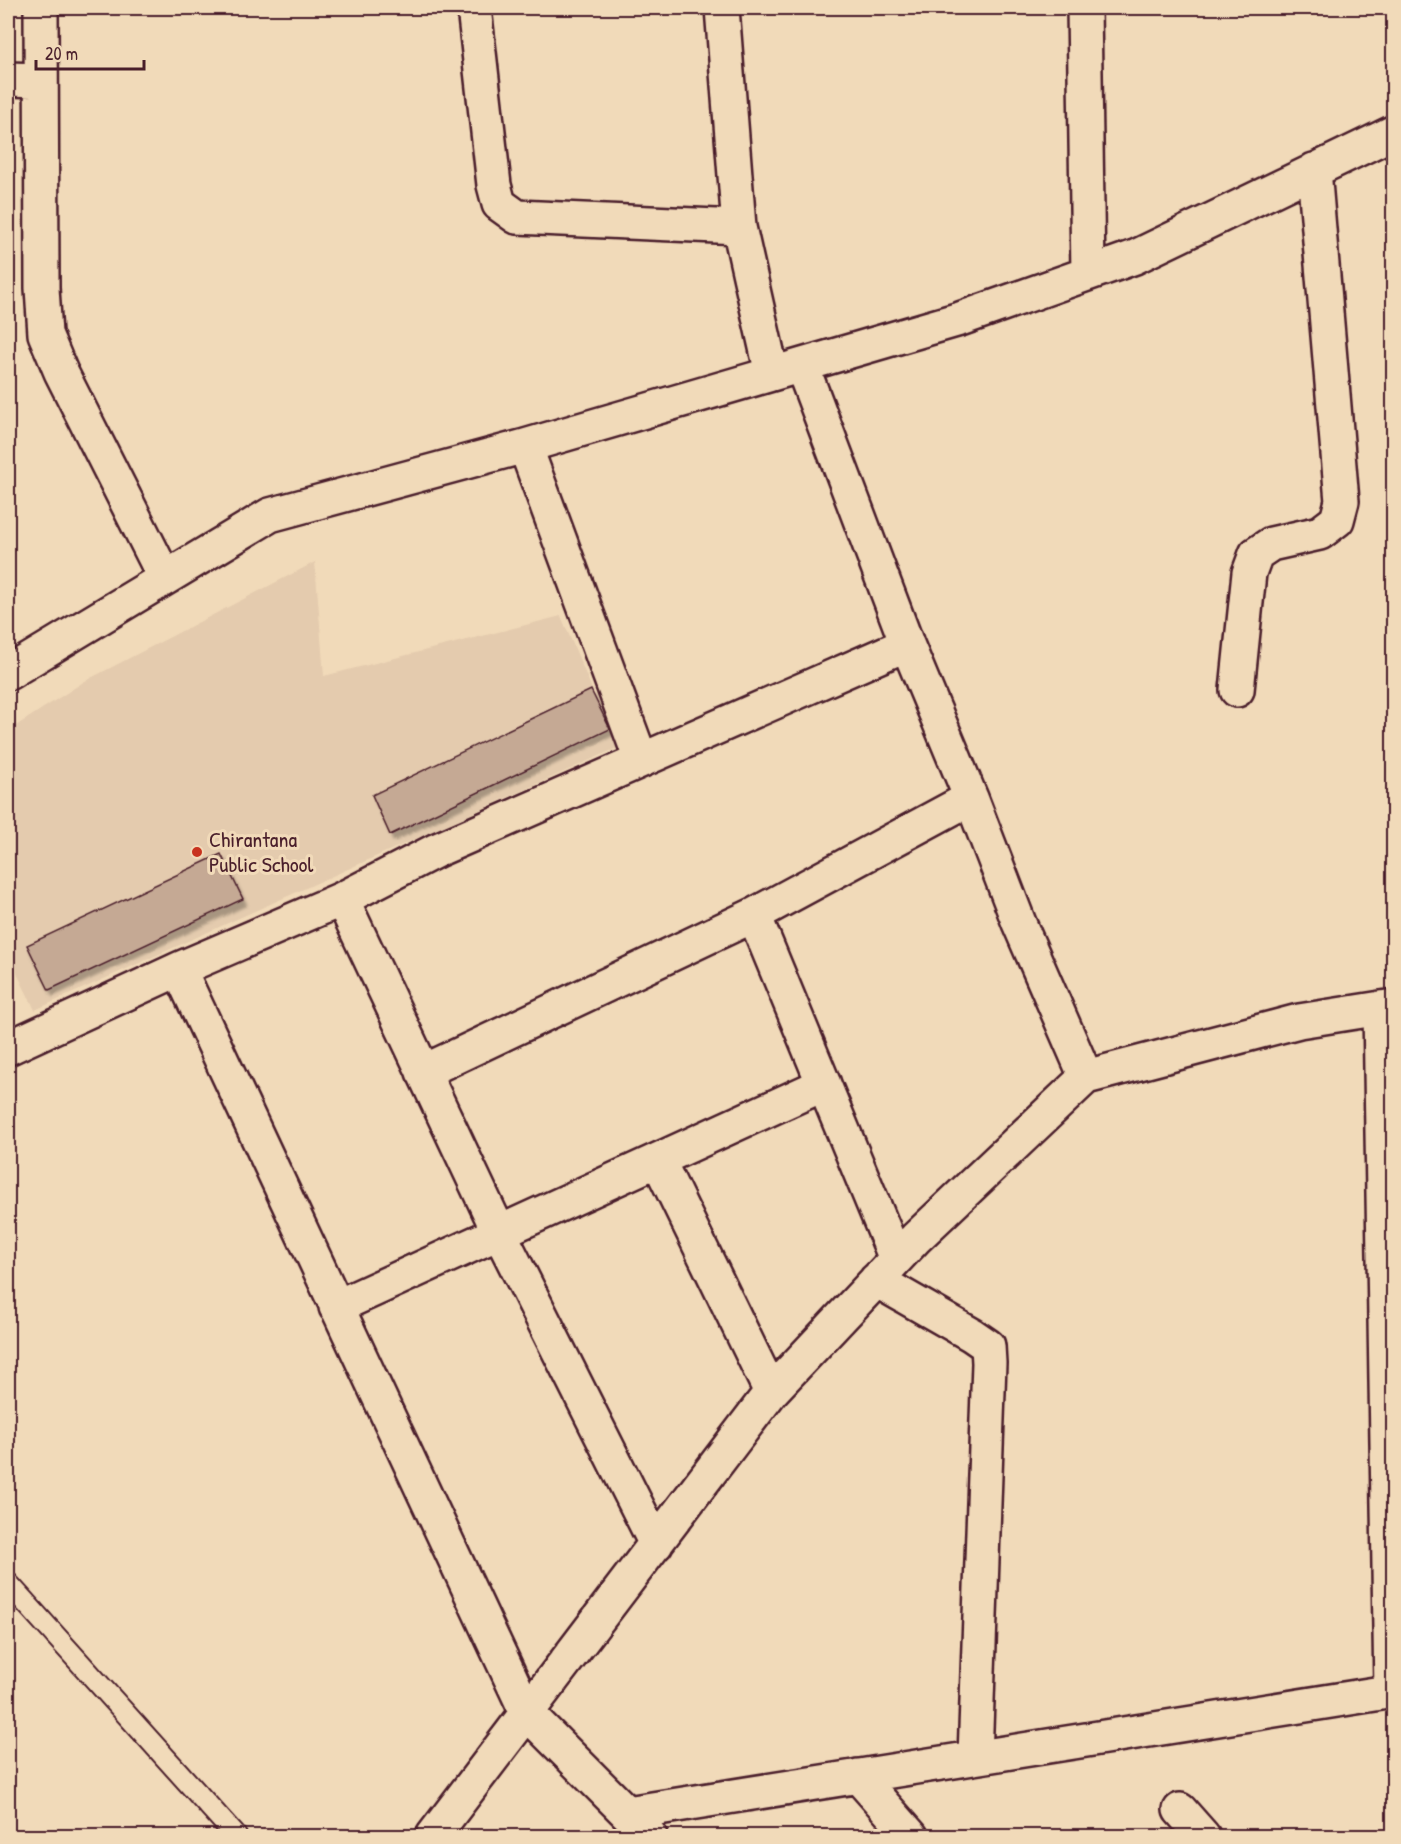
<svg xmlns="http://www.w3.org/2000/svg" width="1401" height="1844" font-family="'Patrick Hand',sans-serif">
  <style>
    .built { fill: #e4cbae }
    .building { fill: #c5a994; stroke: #4a1f2b; stroke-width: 1.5; filter: url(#shadow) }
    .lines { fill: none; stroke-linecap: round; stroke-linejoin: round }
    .lane-casing { stroke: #4a1f2b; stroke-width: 24 }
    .street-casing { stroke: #4a1f2b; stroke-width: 38 }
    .lane { stroke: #f1dab9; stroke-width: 20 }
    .street { stroke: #f1dab9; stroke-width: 33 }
    .poi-dot { fill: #c8321e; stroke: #f1dab9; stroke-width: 2 }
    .labels { text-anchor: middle; stroke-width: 6; stroke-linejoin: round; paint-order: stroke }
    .poi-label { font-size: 22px; fill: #4a1f2b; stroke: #f1dab9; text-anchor: start }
  </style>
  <defs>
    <filter id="shadow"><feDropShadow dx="3.5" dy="6" stdDeviation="1.5" flood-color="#0004"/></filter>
  </defs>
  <rect width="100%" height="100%" fill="#f1dab9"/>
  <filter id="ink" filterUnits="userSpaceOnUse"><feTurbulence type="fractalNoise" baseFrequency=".0167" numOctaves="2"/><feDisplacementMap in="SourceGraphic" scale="12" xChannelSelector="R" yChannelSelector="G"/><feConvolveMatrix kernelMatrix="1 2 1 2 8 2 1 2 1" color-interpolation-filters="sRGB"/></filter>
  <g filter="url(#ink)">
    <path class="built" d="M315 562 324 676 561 616 617 748 35 1010 8 955V731L85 681Z"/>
    <path class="building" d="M591 690 610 729 390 835 372 795Z
      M221 854 243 899 49 990 27 945Z"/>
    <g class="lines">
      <defs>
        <path id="lane" d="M8 1583 236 1836"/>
        <path id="street" d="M41 8 42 288 45 334 61 372 165 578
          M474 8 494 185 499 204 517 217 739 227
          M722 8 739 227 772 374
          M1084 8 1088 273
          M8 79 41 80
          M802 366 907 644 971 798 1019 923 1086 1077
          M525 446 641 760
          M8 673 270 515 525 446 960 319 1135 257 1394 132
          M1237 690 1249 573 1256 554 1271 544 1320 533 1337 520 1342 501 1314 170
          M342 899 496 1226 656 1544
          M754 915 971 798
          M179 969 527 1713 650 1836
          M1380 1008 1391 1691
          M8 1048 179 969 342 899 437 850 907 644
          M423 1072 754 915 896 1259
          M658 1160 771 1392
          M876 1280 972 1335 988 1346 989 1363 975 1757
          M336 1307 824 1084
          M858 1776 911 1836
          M1180 1810 1203 1836
          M627 1813 1394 1691
          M433 1836 771 1392 916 1238 1086 1077 1299 1021 1394 1006"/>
      </defs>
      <use href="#lane" class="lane-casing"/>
      <use href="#street" class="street-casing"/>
      <use href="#lane" class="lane"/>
      <use href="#street" class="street"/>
    </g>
  </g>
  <circle class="poi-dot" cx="197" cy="852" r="6"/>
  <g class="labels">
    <g class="poi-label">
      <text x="209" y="847">Chirantana<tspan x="209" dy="25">Public School</tspan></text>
    </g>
  </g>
  <rect width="1401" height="1844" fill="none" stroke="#f1dab9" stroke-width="30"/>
  <rect x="15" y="15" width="1371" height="1814" fill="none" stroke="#4a1f2b" stroke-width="2" filter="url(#ink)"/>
  <path d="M36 60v9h108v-9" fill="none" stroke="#4a1f2b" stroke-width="3"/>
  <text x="45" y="60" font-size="18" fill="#4a1f2b" stroke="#f1dab9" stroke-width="4.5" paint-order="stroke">20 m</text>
</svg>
